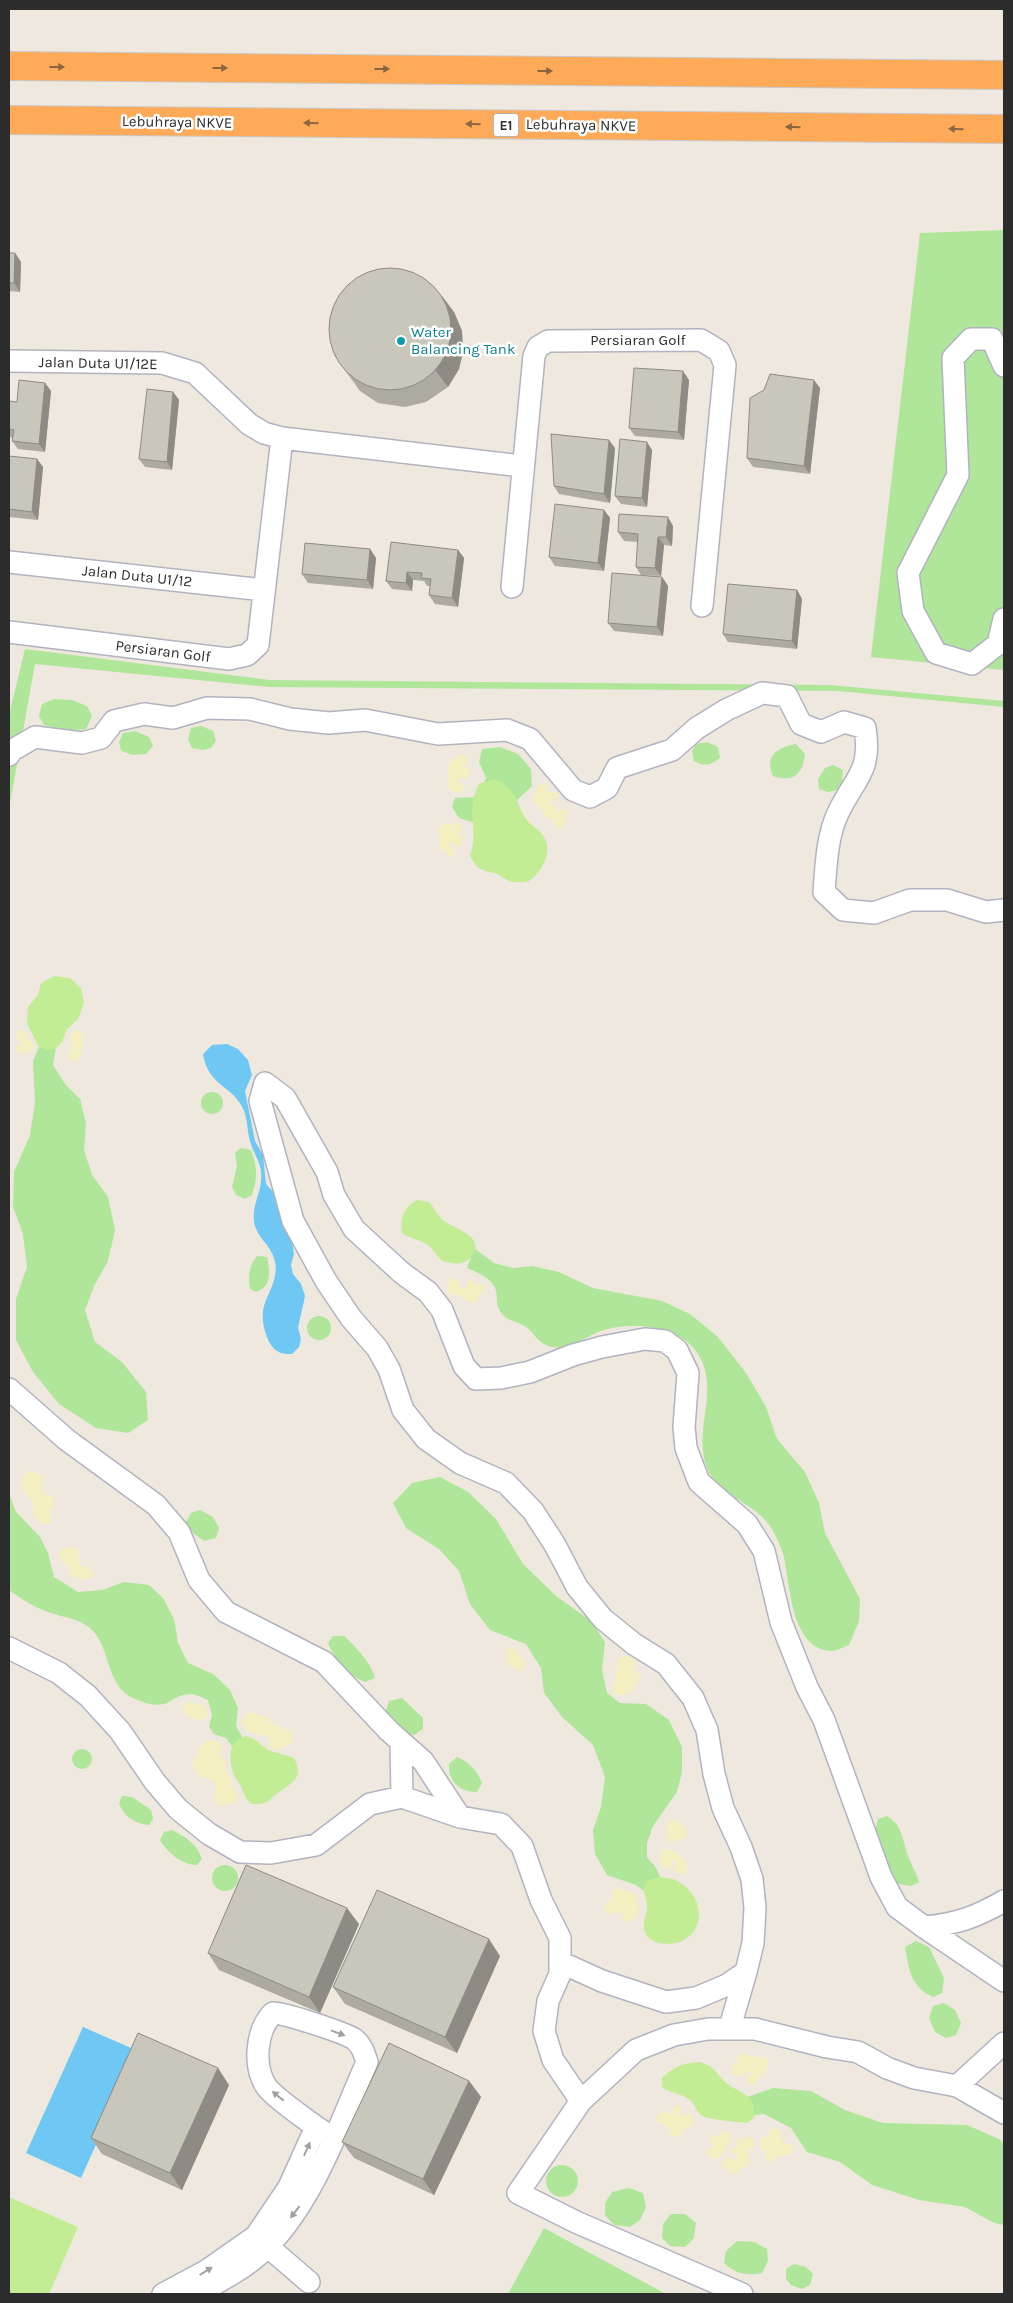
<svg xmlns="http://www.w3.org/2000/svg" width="1013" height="2303" font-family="Karla,sans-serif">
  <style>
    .green { fill: #afe699 }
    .sand { fill: #f3efc0 }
    .pitch { fill: #c2ed94 }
    .water { fill: #6ec8f3 }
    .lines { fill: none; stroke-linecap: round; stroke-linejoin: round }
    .minor-casing { stroke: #b2b3c0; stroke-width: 24 }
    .highway-casing { stroke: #c8c8c8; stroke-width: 30 }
    .minor { stroke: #fff; stroke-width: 21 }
    .highway { stroke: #ffaa58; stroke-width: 28 }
    .wall { fill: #adaaa2 }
    .shaded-wall { fill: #8d8b84 }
    .building { fill: #c9c6bc; stroke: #8d8b84 }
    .oneway { fill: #8b6540 }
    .oneway2 { fill: #a0a0a0 }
    .culture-dot { fill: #0f9aa8; stroke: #fff; stroke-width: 2 }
    .labels { text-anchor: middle; stroke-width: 5; stroke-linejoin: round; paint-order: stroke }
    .shield { fill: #fff; stroke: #6b6b6b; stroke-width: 1 }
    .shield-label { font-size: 14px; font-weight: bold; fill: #2c2c2c }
    .street-label { font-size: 15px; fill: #2c2c2c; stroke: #fff }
    .culture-label { font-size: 15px; fill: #0d838f; stroke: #fff; text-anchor: start }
  </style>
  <rect width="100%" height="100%" fill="#eee8de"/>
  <path class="green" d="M1004 230V670L871 657 920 233Z
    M25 649 269 680 830 685 1004 701V707L838 691 269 687 35 664 9 809V715Z
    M54 699 72 700 87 706 92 716 86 729 68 731 44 725 39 716 42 704Z
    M201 726 213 731 216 741 211 748 203 750 192 748 188 739 191 728Z
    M135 731 149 737 153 746 146 754 133 755 121 751 119 742 123 733Z
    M707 742 718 747 720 758C711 765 705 767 694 761L692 752 696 744Z
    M796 744 805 754C803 774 793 783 773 776 764 756 778 747 796 744Z
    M500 747 518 754 531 769 532 786 513 804 481 825 459 818 452 807 455 798 476 797 486 778 479 762 482 749Z
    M833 765 843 770 842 783 838 790 828 792 819 789 818 779 825 768Z
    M44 1035 58 1036 53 1065 65 1084 80 1099 86 1123 84 1150 92 1175 108 1197 115 1230 108 1261 94 1286 85 1310 95 1342 122 1362 146 1392 148 1420 128 1433 96 1428 59 1404 33 1372 16 1340V1299L27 1267 23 1234 13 1207 14 1172 30 1135 35 1102 33 1061Z
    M201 1103a11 11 0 1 1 22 0a11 11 0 1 1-22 0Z
    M241 1148 251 1150C257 1167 258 1177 252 1195L245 1199 236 1195 232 1187 237 1166 235 1153Z
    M474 1248 494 1263 513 1268 532 1266 559 1272 593 1288 662 1301 690 1314 718 1337 746 1373 766 1407 777 1439 805 1472 819 1503 825 1533 860 1599 859 1621 849 1645C844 1647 836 1651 831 1651 791 1649 790 1585 784 1557 782 1548 775 1534 770 1526 753 1501 716 1496 706 1465 693 1427 722 1388 696 1351 678 1325 629 1321 601 1331 585 1336 571 1351 552 1347 537 1344 534 1331 523 1325 517 1322 507 1320 503 1315 495 1307 498 1300 496 1290 492 1278 478 1273 467 1268Z
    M257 1256 267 1257C270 1271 272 1287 256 1292L250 1289C248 1275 249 1266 257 1256Z
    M307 1328a12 12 0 1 1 24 0a12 12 0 1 1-24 0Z
    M440 1477 468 1492 496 1519 523 1564 556 1596 591 1621 605 1642 602 1670 607 1693 620 1703 646 1704 669 1720 682 1747V1772L677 1792 653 1826 647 1843V1858L655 1866 663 1883 651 1896 636 1885 607 1875 595 1854 593 1830 601 1807 605 1777 593 1745 562 1717 544 1693 541 1668 526 1644 490 1630 470 1604 459 1571 439 1549 406 1528 393 1503 412 1483Z
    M9 1493 16 1512 40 1537 48 1553 54 1577 78 1592 102 1590 124 1582 149 1585 163 1598 174 1619 178 1643 188 1663 213 1674 230 1690 238 1708 236 1726 245 1742 236 1752 226 1738 214 1734 209 1727 212 1715 208 1700C203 1698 196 1694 190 1694 181 1694 176 1698 169 1702 158 1708 144 1703 133 1698 106 1686 111 1650 93 1631 81 1618 64 1618 48 1612 34 1607 21 1599 9 1590Z
    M200 1510 213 1517 219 1528 216 1538 204 1541 193 1533 186 1522 191 1513Z
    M333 1636H344C355 1646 372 1664 375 1678L365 1682C347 1675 335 1661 328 1643Z
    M402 1698 423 1718V1729L414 1735C399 1731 393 1725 386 1711L389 1701Z
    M72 1759a10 10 0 1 1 20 0a10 10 0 1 1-20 0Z
    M457 1757C470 1763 477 1770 482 1783L477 1792C459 1792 448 1781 449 1764Z
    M122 1796 132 1797 151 1810 153 1819 149 1825C135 1824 123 1816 119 1803Z
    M887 1816C902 1825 902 1837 907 1853 910 1863 916 1872 919 1882L911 1886 898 1884 889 1873 875 1831 878 1819Z
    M172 1830C186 1837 197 1844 202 1859L197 1865C182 1865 168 1853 160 1840L164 1832Z
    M212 1878a13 13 0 1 1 26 0a13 13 0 1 1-26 0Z
    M916 1941 929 1947 944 1978 942 1993 933 1997C911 1987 909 1970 905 1947Z
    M944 2003 955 2010 961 2023 956 2035 946 2038 935 2032 929 2018 933 2006Z
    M773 2088 811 2091 845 2110 883 2123 967 2125 999 2139 1004 2144V2225L994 2223 965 2207 919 2200 872 2185 840 2162 807 2152 791 2128 764 2114 741 2116 739 2100Z
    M546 2181a16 16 0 1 1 32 0a16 16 0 1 1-32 0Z
    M629 2188 643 2193 646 2207 640 2220 630 2227 614 2225 605 2215V2203L612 2192Z
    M671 2214H685L696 2223 694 2238 685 2247 670 2246 662 2238 663 2224Z
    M544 2228 666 2294H508Z
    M737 2241 754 2242 767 2249 768 2261 762 2273C746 2276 736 2274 724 2263L726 2251Z
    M794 2264 806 2267 813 2274 810 2285 802 2289 791 2285 786 2279V2269Z"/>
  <path class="sand" d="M459 755H466L468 760 463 766 470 769 471 775 465 779 460 777 457 780 464 787 460 793 452 791 447 787C449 778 447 771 449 763Z
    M544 783 548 785 546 792H558V798L550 801 551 805 556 806 557 811 567 809 568 815 565 817 566 824 564 827 556 828 552 819 544 816 540 806 534 803 532 798 539 786Z
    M456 822 461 824 462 830 458 834 463 838 462 845 457 847 452 843 449 845 455 851V856L451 857 440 848 439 828 444 823 451 824Z
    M21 1030 27 1033 28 1039 34 1044 33 1050 29 1053 17 1052 16 1047 22 1042 16 1038 17 1031Z
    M77 1030 83 1034 82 1052 78 1061H71L68 1055 72 1045 70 1038 73 1031Z
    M454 1278 458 1280 460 1287 463 1289 466 1287 467 1280 473 1281 474 1284H484L485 1290 480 1294 477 1302 472 1303 459 1295 449 1294 447 1286 450 1279Z
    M31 1471 43 1476 41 1488 43 1493 54 1497 55 1504C50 1509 48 1513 52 1520L49 1525C25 1520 38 1511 30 1498 27 1493 23 1491 21 1485L26 1473Z
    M64 1548H77L80 1553 78 1558 79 1564 90 1569 93 1574 92 1578 81 1580 71 1576 69 1567 59 1559V1553Z
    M511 1647C518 1651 524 1659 526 1666L519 1671 507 1664 506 1651Z
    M625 1656 631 1657 635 1662 634 1669 640 1674 639 1682 634 1685 633 1691C627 1695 620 1696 613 1694L612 1688 616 1677 618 1659Z
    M187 1702 202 1704 208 1712 207 1717 200 1720 188 1717 182 1708Z
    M248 1712 267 1717C272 1728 284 1725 293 1734L292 1743C286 1744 279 1754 272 1747 268 1743 271 1739 267 1735H258L245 1730 241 1720Z
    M208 1740 219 1742 222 1747 220 1755 226 1761 225 1770 231 1777 232 1787 238 1794 234 1803 221 1806 216 1803 214 1798C218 1791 217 1786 212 1780 202 1779 189 1772 194 1759 195 1756 197 1755 198 1752 201 1746 202 1743 208 1740Z
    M674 1820 679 1822 687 1830 685 1839H678L674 1842H669C665 1837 664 1827 668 1821Z
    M667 1849C677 1852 688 1860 687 1871L682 1874 677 1873 674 1869 675 1862 673 1860 669 1869 661 1868 660 1857 662 1850Z
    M619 1888 624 1891 629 1890 636 1896 639 1911 631 1923 622 1919V1913L608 1914 604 1911 607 1901 612 1899 613 1890Z
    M741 2053C747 2053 748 2057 753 2057 760 2057 762 2055 769 2060L766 2071 761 2074 755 2084 750 2085 746 2082 747 2077 751 2074 750 2071H747L743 2076 732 2075 731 2066 737 2062V2057Z
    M674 2106H679L682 2109 680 2114 682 2117 686 2113 691 2114 694 2119 692 2125 684 2130 680 2136 673 2137 670 2134V2128L656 2121 657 2117 662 2111 672 2114Z
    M773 2128 777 2129 781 2132V2138L784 2143 790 2144 793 2148 792 2154C788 2156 784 2155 779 2156 772 2158 774 2164 765 2160L767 2150 762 2151 759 2144 761 2139 768 2136 769 2131Z
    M727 2131 731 2135C730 2144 724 2149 721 2157L716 2159 709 2157 706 2150 712 2148 714 2145 710 2141V2137L714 2135 721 2136 722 2132Z
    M738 2137 747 2139 751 2137 754 2140V2145L750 2150 749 2164 733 2175 729 2173 728 2169 724 2168 721 2165 724 2159 728 2157 733 2160 737 2159V2155L731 2152 730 2149 736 2146Z"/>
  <path class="pitch" d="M494 779C517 790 513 795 524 816 529 825 542 830 546 841 551 854 541 874 529 881 525 883 518 882 514 882 507 882 503 876 497 874 482 869 479 873 470 856 480 826 464 814 479 784Z
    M54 976 70 978 81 988 84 1003 78 1019 67 1029 62 1042 55 1049 46 1050 38 1045 27 1024 28 1007 38 995 41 983Z
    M417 1200 429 1202C434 1208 438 1216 444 1221 454 1229 490 1237 469 1259 462 1266 450 1263 442 1261 437 1256 433 1249 428 1245 420 1239 410 1239 402 1233 400 1218 404 1207 417 1200Z
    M246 1736 254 1739 268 1750 294 1758C303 1776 296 1780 282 1790 268 1799 270 1805 251 1804 245 1798 244 1794 241 1786 239 1782 234 1777 233 1772 228 1757 229 1740 246 1736Z
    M660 1877C665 1878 671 1878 675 1880 698 1889 709 1922 687 1938 674 1947 645 1947 644 1927 643 1920 647 1915 647 1908 647 1893 635 1881 660 1877Z
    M700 2062C717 2068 713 2070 724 2081 738 2094 757 2092 754 2118L747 2123C738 2122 708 2120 701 2115 696 2111 695 2104 690 2100 682 2093 670 2094 662 2087V2078C674 2066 684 2063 700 2062Z
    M9 2197 78 2227 49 2294H9Z"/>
  <path class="water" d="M227 1044 238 1049 248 1060 252 1075 245 1091 255 1141 263 1155 266 1184 276 1195 292 1241 294 1254 291 1265 293 1274 301 1284 305 1296 298 1328 301 1339 299 1347 292 1354C289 1354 284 1354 281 1353 266 1348 260 1319 264 1306 269 1290 280 1276 274 1258 270 1245 256 1236 254 1222 252 1206 260 1195 261 1181 263 1164 254 1155 250 1141 247 1131 248 1121 244 1111 234 1085 208 1087 203 1054L212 1045Z
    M83 2027 138 2051 81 2178 26 2153Z"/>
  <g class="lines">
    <defs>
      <path id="minor" d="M9 361 162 363 195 373 249 424 264 433 282 438 522 466
        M1004 366 992 339H971L953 358 958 475 908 573 913 611 936 653 972 664 998 644 1004 619
        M9 562 264 590
        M512 587 534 356 538 347 548 341 701 340 719 351 725 365 702 606
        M9 632 229 659 247 655 258 645 282 438
        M9 755 11 751 35 737 82 743 101 738 114 721 144 714 173 718 207 708 250 709 290 719 329 723 365 720 438 734 507 730 530 739 573 790 590 797 607 788 617 768 672 750 697 728 726 710 762 693 787 696 801 724 821 732 844 722 865 728C872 772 855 777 838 813 827 836 826 866 824 892L843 910 874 913 910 900H947L986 912 1004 910
        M9 1389 67 1440 156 1505 179 1532 199 1580 226 1612 324 1662 389 1731 423 1761 460 1817 501 1824 522 1846 541 1900 560 1938V1974L548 2001 544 2031 553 2060 581 2101
        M9 1648 59 1673 88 1696 120 1731 155 1782 178 1809 209 1834 240 1852 271 1853 316 1845 370 1804 402 1797 460 1817
        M401 1742 402 1797
        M924 1927 1004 1981
        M560 1962 602 1981 666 2002 696 1998 727 1985 746 1972 753 1943 755 1908 752 1879 741 1847 723 1808 714 1774 707 1730 693 1698 666 1664 634 1644 603 1619 577 1587 555 1545 533 1511 506 1483 460 1463 426 1439 403 1410 389 1369 377 1348 351 1318 326 1281 293 1221 260 1101 265 1083 285 1098 327 1172 334 1195 354 1229 402 1273 428 1292 442 1310 464 1366 476 1379 501 1378 530 1372 573 1355 602 1347 645 1339 665 1341 677 1350 688 1373 684 1427 686 1448 699 1482 747 1524 764 1551 781 1622 807 1687 824 1720 881 1877 897 1907 924 1927C957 1924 976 1917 1004 1901
        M730 2027 746 1972
        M957 2086 1004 2043
        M258 2238 309 2282
        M163 2294 206 2271 256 2236 289 2187 316 2127
        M197 2294C221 2280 250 2266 269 2245 315 2197 340 2123 367 2062 364 2053 362 2045 354 2039 343 2032 284 2013 273 2013 256 2030 253 2066 266 2086 273 2097 320 2130 333 2138
        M742 2294 576 2222 518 2193 581 2101 636 2050 674 2035 708 2029H755L827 2047 858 2052 887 2068 914 2078 957 2086 1004 2113"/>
      <path id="highway" d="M9 66 1004 75
        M9 120 1004 129"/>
    </defs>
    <use href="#minor" class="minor-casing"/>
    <use href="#highway" class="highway-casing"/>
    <use href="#minor" class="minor"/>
    <use href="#highway" class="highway"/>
  </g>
  <path class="wall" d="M9 253H15L21 262 20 292 9 291Z
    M454 312 462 331 463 352 459 369 448 387 426 402 405 407 378 403 360 391 334 355Z
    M689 380 684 440 635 436 629 428Z
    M45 383 51 391 45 452 18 449 12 441 13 438 9 437V401L17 402Z
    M820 388 810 474 753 467 747 458Z
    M173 392 179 400 172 470 145 467 139 459Z
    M615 448 610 503 559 494 554 486Z
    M652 450 647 507 621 504 615 496Z
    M9 456 37 459 43 467 38 520 9 517Z
    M604 510 610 518 604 571 555 566 549 557Z
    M673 526 672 546 664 545 661 576 641 575 636 567 638 542 624 541 618 532Z
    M370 549 376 558 373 589 308 583 302 574Z
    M458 550 464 558 458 607 435 604 429 595 430 586H427L424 581 413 580 412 591 392 589 386 581Z
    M662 577 668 586 663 636 614 631 608 623Z
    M797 590 802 599 797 649 728 642 723 634Z
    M359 1924 320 2013 219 1970 208 1953Z
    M500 1956 457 2053 345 2004 333 1987Z
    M469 2081 481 2097 434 2195 354 2158 342 2142Z
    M229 2085 182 2190 102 2154 91 2138Z"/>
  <path class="shaded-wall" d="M15 253 21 262 20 292 14 283Z
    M442 296 454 312 462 331 463 352 459 369 448 387 436 371Z
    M683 371 689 380 684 440 678 432Z
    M814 380 820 388 810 474 804 466Z
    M45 383 51 391 45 452 39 444Z
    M173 392 179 400 172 470 167 462Z
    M609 440 615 448 610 503 604 494Z
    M647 442 652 450 647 507 642 498Z
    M37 459 43 467 38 520 32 512Z
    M604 510 610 518 604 571 598 563Z
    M668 517 673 526 672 546 666 537Z
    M658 537 664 545 661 576 655 568Z
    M370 549 376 558 373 589 367 580Z
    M458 550 464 558 458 607 452 598Z
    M407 572 413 580 412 591 406 583Z
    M662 577 668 586 663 636 657 627Z
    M797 590 802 599 797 649 792 641Z
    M347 1908 359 1924 320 2013 309 1997Z
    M489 1939 500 1956 457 2053 445 2037Z
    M218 2068 229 2085 182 2190 170 2173Z
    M469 2081 481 2097 434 2195 423 2179Z"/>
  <path class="building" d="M9 253H15L14 283H9Z
    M329 329a61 61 0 1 1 122 0a61 61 0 1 1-122 0Z
    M634 368 683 371 678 432 629 428Z
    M770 374 814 380 804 466 747 458 750 398 764 390Z
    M19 380 45 383 39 444 12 441 14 430 9 429V401L17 402Z
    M147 389 173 392 167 462 139 459Z
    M551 434 609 440 604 494 554 486Z
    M620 439 647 442 642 498 615 496Z
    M9 456 37 459 32 512 9 509Z
    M555 504 604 510 598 563 549 557Z
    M619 514 668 517 666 537H658L655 568 636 567 638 534 618 532Z
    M391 542 458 550 452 598 429 595 431 579 421 578 422 573 407 572 406 583 386 581Z
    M305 543 370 549 367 580 302 574Z
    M612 573 662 577 657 627 608 623Z
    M728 584 797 590 792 641 723 634Z
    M246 1865 347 1908 309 1997 208 1953Z
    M377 1890 489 1939 445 2037 333 1987Z
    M138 2033 218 2068 170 2173 91 2138Z
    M389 2043 469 2081 423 2179 342 2142Z"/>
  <defs><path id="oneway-solid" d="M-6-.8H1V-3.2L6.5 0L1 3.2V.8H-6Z" transform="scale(1.25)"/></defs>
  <g class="oneway">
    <use href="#oneway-solid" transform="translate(57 67)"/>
    <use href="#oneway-solid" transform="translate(220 68)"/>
    <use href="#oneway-solid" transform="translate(382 69)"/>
    <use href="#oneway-solid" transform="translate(545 71)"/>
    <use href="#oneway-solid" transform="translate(311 123) rotate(-179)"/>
    <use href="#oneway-solid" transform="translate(473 124) rotate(-179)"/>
    <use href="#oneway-solid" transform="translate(793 127) rotate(-179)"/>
    <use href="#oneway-solid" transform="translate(956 129) rotate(-179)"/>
  </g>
  <g class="oneway2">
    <use href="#oneway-solid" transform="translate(338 2033) rotate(20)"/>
    <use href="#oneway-solid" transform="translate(278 2096) rotate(-141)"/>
    <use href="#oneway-solid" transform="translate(307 2149) rotate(-66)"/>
    <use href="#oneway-solid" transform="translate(295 2212) rotate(128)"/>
    <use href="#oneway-solid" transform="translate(206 2271) rotate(-32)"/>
  </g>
  <circle class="culture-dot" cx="401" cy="341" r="5"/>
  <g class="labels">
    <rect class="shield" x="493.5" y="113.5" width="25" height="23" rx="4"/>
    <g class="shield-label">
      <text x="506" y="130">E1</text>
    </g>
    <g class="street-label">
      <text transform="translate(177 122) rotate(1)" y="5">Lebuhraya NKVE</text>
      <text transform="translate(581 125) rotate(1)" y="5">Lebuhraya NKVE</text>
      <text x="638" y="345">Persiaran Golf</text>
      <text transform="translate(98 363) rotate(1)" y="5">Jalan Duta U1/12E</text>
      <text transform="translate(137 576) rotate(6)" y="5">Jalan Duta U1/12</text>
      <text transform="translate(163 651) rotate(7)" y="5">Persiaran Golf</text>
    </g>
    <g class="culture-label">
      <text x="411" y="337">Water<tspan x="411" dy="17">Balancing Tank</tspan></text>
    </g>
  </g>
  <rect width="1013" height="2303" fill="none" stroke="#2c2c2c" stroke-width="20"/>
</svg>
